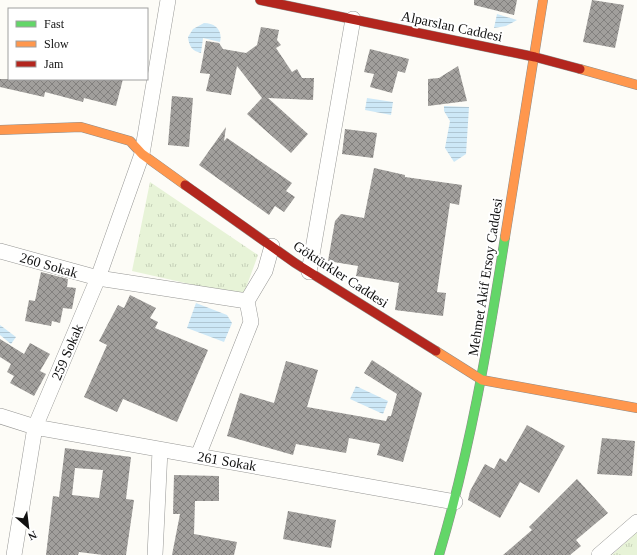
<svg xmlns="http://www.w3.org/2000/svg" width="637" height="555" font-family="Georgia,serif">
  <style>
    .grass { fill: url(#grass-tufts) }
    .water { fill: url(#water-rules) }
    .building { fill: url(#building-cross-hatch); fill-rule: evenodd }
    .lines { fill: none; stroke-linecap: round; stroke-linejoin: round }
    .street-casing { stroke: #979795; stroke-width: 16 }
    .fast-casing { stroke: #8e8d8b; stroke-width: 10 }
    .slow-casing { stroke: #8e8d8b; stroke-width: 10 }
    .jam-casing { stroke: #8e8d8b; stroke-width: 10 }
    .street { stroke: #fffffe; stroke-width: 15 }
    .fast { stroke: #63d668; stroke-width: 9 }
    .slow { stroke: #ff974d; stroke-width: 9 }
    .jam { stroke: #b3261e; stroke-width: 9 }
    .labels { text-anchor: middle; stroke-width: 4; stroke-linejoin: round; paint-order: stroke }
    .street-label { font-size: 14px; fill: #111; stroke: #fff }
  </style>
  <defs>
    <pattern id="grass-tufts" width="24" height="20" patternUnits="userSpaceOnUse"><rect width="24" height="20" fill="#e7f3d7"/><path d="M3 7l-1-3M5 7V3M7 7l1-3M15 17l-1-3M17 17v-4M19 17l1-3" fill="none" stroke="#c5cfb8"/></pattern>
    <pattern id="water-rules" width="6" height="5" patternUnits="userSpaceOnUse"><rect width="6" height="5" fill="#cde8f7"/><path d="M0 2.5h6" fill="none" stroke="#afc6d3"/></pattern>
    <pattern id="building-cross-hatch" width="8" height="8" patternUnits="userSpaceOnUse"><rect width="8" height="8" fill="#a19f9c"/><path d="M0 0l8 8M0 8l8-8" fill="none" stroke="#82807e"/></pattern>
  </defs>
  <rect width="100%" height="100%" fill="#fdfcf7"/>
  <path class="grass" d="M150 182 258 255 243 296 132 271Z
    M637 532V555H612Z"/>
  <path class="water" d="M497 14 517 20 506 26 494 28Z
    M204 23C215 23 223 30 220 42L203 38 201 53C192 51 189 46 188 37L193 29Z
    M367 98 393 102 391 115 365 110Z
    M444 106 469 107 466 154 454 162 445 148 450 121 444 111Z
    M196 303 227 315 232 323 224 342 187 328Z
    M0 325 16 337 11 344 0 335Z
    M356 386 388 401 383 414 350 399Z"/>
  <path class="building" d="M474 0H517L514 15 474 5Z
    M592 0 624 5 615 48 583 42Z
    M261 27 279 30 277 40 281 45 276 48 292 72 297 69 302 78H314L313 100 268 98 308 134 291 153 247 114 262 98 237 66 231 95 206 91 210 74 200 73 206 41 219 43 223 49 246 53 257 45Z
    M370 49 409 59 405 73 398 71 392 93 370 87 374 74 364 72Z
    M458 66 467 101 428 106V79L439 78Z
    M0 79H123L116 106 84 98 83 102 45 92 44 97 0 87Z
    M172 96 193 98 189 147 168 145Z
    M226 127 224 141 227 138 292 183 286 191 295 197 284 212 275 206 269 215 199 165Z
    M345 129 377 133 373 158 342 154Z
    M374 168 405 175V177L462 185 459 205 450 203 437 292 446 293 443 316 395 310 399 283 356 276 358 266 328 261 335 221 341 214 364 218Z
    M41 272 68 279 67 287 76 288 72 309 63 308 60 323 52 321 51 326 25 321 29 300 35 301Z
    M130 295 156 308 150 318 158 322 155 328 208 350 177 422 123 399 117 412 84 397 107 345 99 341 118 305 124 308Z
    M0 339 24 354 30 343 50 354 40 371 46 374 34 396 10 383 14 376 7 372 11 364 0 357Z
    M372 360 422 393 403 462 377 455 380 444 349 438 346 453 296 444 293 455 227 436 240 393 274 403 286 361 318 370 307 407 386 421 388 416H391L397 394 364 373Z
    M527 425 565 446 539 493 520 482 500 518 468 500 470 491 485 464 494 469 500 458 506 462Z
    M602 438 635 441 632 476 597 474Z
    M65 448 131 457 126 499 134 500 126 555H103L79 552 78 555H46L53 496 59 497ZM75 468 103 470 99 498 72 495Z
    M174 475 219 476V501H195L194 534 237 542 234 555H172L180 514H173Z
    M577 479 608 513 576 540 581 546 570 555H503L532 530 529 527Z
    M288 511 336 520 331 548 283 539Z"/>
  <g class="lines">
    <defs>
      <path id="street" d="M0 251 98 278 247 301 265 271 272 246
        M309 272 353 19
        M0 416 35 427 455 502
        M198 456 251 322 247 301
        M14 555 35 427 98 278 142 154 168 0
        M155 555 160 450
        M599 555 637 522"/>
      <path id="fast" d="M439 555C470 451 488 345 505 237"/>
      <path id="slow" d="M580 69 637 85
        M0 130 81 127 130 141 142 154 185 185
        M505 237 543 0
        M436 351 482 380 637 408"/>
      <path id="jam" d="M260 0 535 57 580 69
        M185 185 295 263 436 351"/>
    </defs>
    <use href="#street" class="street-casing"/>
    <use href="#fast" class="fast-casing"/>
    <use href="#slow" class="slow-casing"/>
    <use href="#jam" class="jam-casing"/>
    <use href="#street" class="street"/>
    <use href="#fast" class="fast"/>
    <use href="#slow" class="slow"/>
    <use href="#jam" class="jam"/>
  </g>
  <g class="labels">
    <g class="street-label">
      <text transform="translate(452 26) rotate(12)" y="5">Alparslan Caddesi</text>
      <text transform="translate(49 265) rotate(16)" y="5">260 Sokak</text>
      <text transform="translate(341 274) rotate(33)" y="5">Göktürkler Caddesi</text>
      <text transform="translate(485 277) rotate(-81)" y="5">Mehmet Akif Ersoy Caddesi</text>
      <text transform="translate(67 352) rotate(-67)" y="5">259 Sokak</text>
      <text transform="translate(227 461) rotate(10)" y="5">261 Sokak</text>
    </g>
  </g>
  <rect x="8" y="8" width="140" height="72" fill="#ffffff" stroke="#a0a0a0"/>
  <rect x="16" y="21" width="20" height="6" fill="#63d668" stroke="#a0a0a0"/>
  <text x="44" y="28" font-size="12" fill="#111111">Fast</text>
  <rect x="16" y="41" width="20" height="6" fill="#ff974d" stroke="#a0a0a0"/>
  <text x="44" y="48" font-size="12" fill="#111111">Slow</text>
  <rect x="16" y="61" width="20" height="6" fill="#b3261e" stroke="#a0a0a0"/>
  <text x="44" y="68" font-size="12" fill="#111111">Jam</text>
  <g transform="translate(28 527) rotate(152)" stroke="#ffffff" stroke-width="3" paint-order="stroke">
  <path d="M0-3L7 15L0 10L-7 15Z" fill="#111111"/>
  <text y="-6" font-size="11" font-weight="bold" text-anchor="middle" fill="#111111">N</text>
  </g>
</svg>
